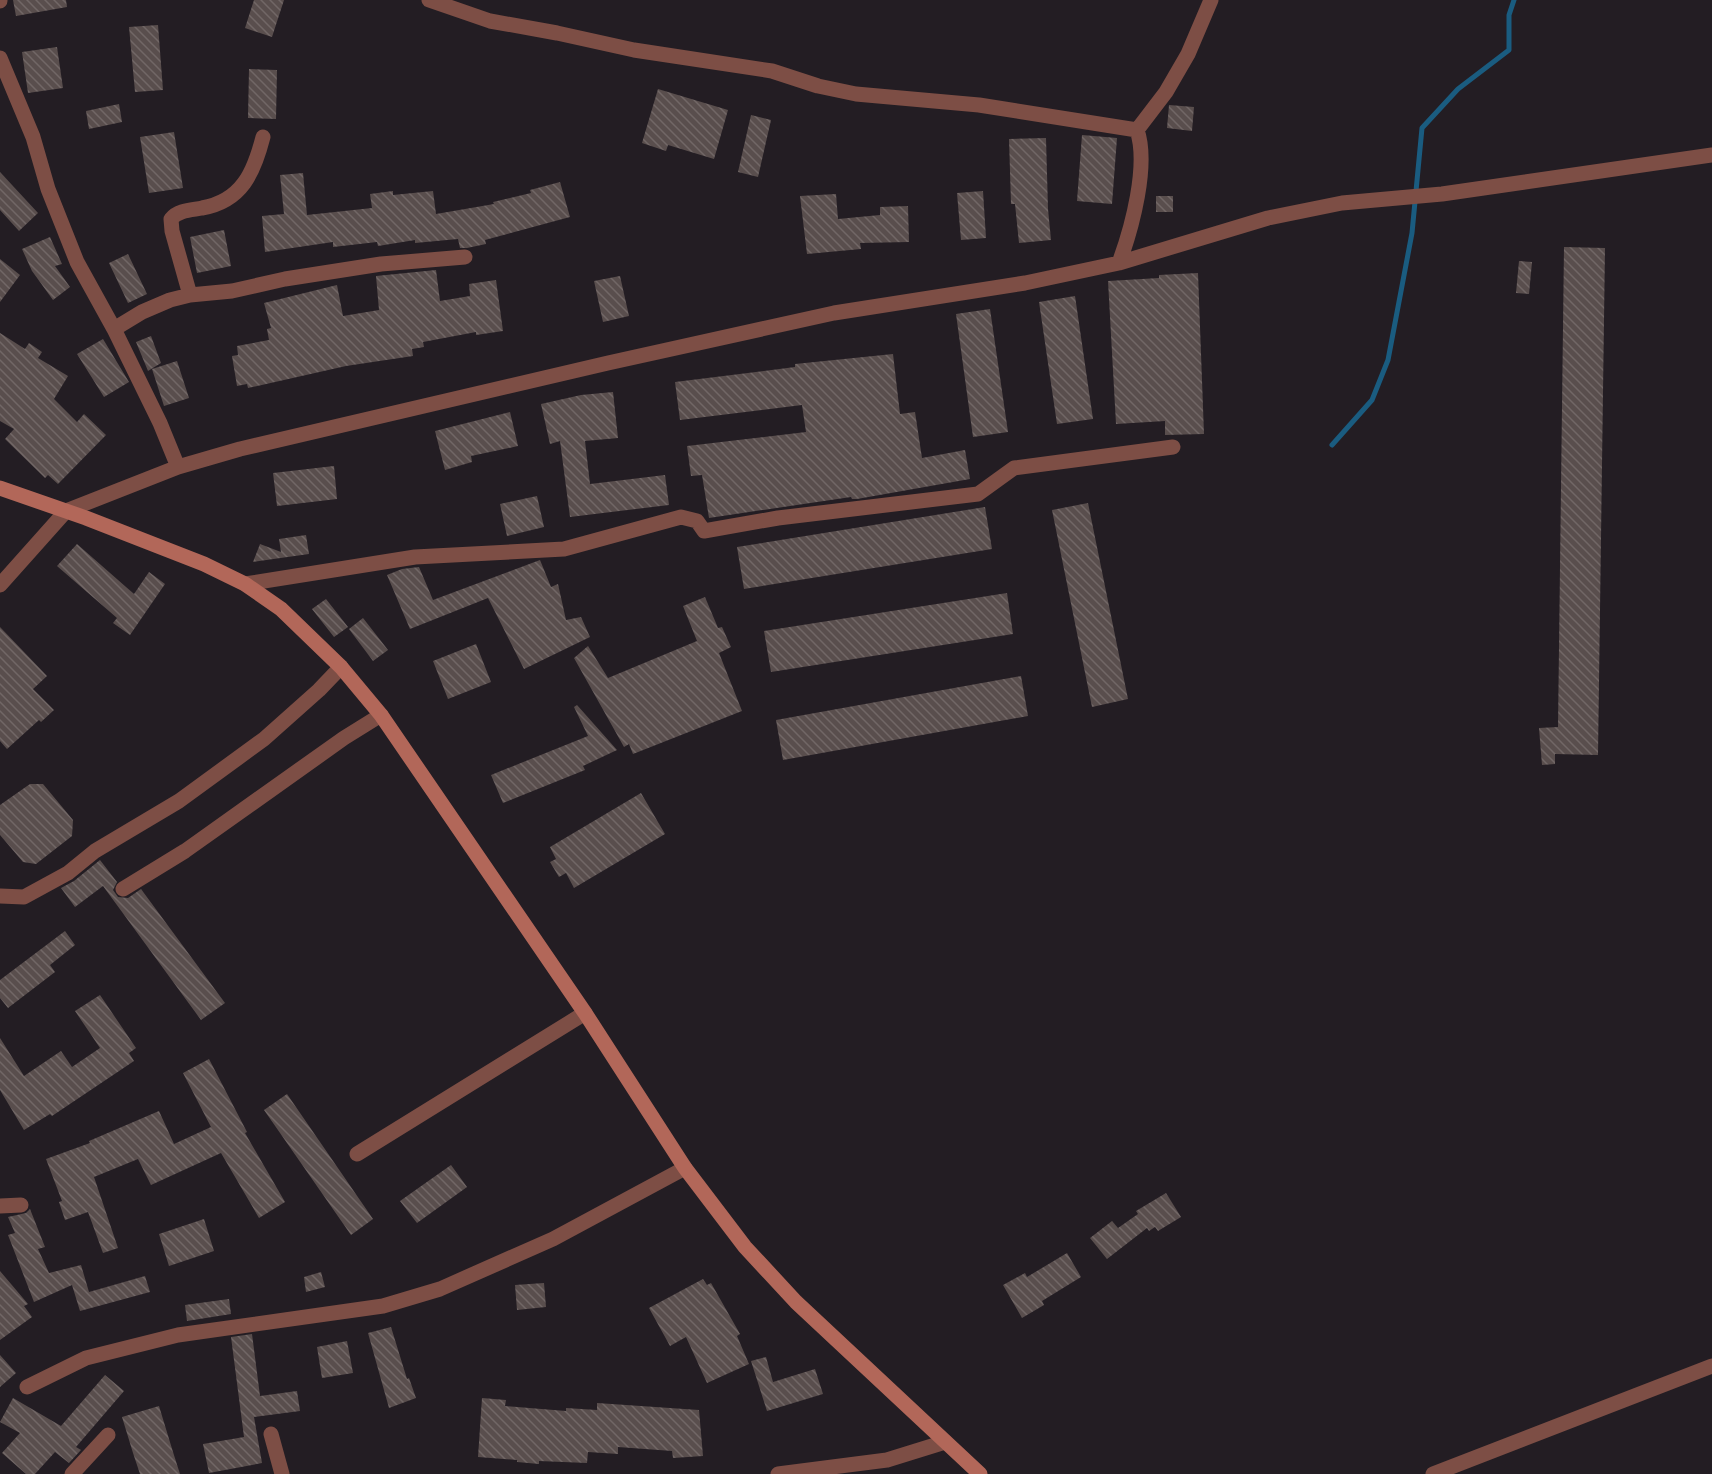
<svg xmlns="http://www.w3.org/2000/svg" width="1712" height="1474" font-family="Cabin,sans-serif">
  <style>
    .lines { fill: none; stroke-linecap: round; stroke-linejoin: round }
    .stream { stroke: #1a5c80; stroke-width: 5 }
    .building { fill: url(#building-back-hatch) }
    .street { stroke: #7d4e45; stroke-width: 15 }
    .secondary { stroke: #b26759; stroke-width: 15 }
  </style>
  <defs>
    <pattern id="building-back-hatch" width="6" height="6" patternUnits="userSpaceOnUse" patternTransform="scale(1.5)"><rect width="6" height="6" fill="#594e4d"/><path d="M-1 5l2 2M0 0l6 6M5-1l2 2" fill="none" stroke="#716766"/></pattern>
  </defs>
  <rect width="100%" height="100%" fill="#231d23"/>
  <g class="lines">
    <path class="stream" d="M1332 445 1372 400 1388 360 1412 233 1422 128 1458 89 1509 50V15L1514 0"/>
  </g>
  <path class="building" d="M13 0H66L67 7 16 16Z
    M254 0H284L272 37 245 28Z
    M158 25 163 90 135 92 129 27Z
    M57 47 63 88 28 93 22 52Z
    M249 69 277 70 276 119 248 118Z
    M658 89 728 110 714 159 668 145 666 151 642 143Z
    M119 104 122 122 89 129 86 111Z
    M1169 105 1194 107 1192 131 1167 128Z
    M751 115 771 120 758 177 738 172Z
    M174 132 183 188 149 193 140 137Z
    M1082 135 1117 138 1112 204 1077 201Z
    M1046 138 1048 209 1051 240 1019 243 1015 204H1011L1009 139Z
    M0 172 38 213 19 231 0 210Z
    M303 173 307 215 372 208 370 194 393 191V195L433 191 436 214 494 204 493 202 531 193 530 190 560 182 570 217 485 240 486 244 467 248H460L458 239 415 243V240L378 246 377 242 333 247V242L265 252 262 216 284 214 280 175Z
    M983 191 986 238 961 240 957 193Z
    M836 194 838 219 880 215V207L908 206 909 242 860 243 861 249 807 254 800 196Z
    M1156 196H1173V212H1156Z
    M224 230 231 266 197 273 190 237Z
    M50 237 62 264 55 266 70 287 53 300 32 271 22 249Z
    M1564 247 1605 248 1598 755 1555 754V764L1542 765 1539 728 1558 727Z
    M128 254 147 294 128 303 109 263Z
    M0 259 20 275 0 302Z
    M1519 261 1532 262 1529 294 1516 293Z
    M436 270 440 301 470 296 469 284 496 280 503 331 476 335V332L423 342 424 347 412 349 413 356 346 366 248 388 247 384 237 386 232 356 238 355 237 346 269 340 267 329 271 328 264 303 337 285 343 316 379 310 376 276Z
    M1198 273 1204 434 1165 435V421L1116 424 1108 281 1159 278V275Z
    M620 276 629 316 603 322 594 281Z
    M1075 296 1093 419 1057 424 1039 302Z
    M990 309 1008 432 973 437 956 314Z
    M0 333 25 349 29 343 42 352 38 358 68 376 54 399 77 422 84 414 106 435 58 484 48 475 45 478 5 439 14 429 0 421Z
    M151 336 161 363 148 371 136 342Z
    M103 339 129 382 104 397 77 354Z
    M893 354 900 414 915 412 922 458 965 450 970 479 857 499H852L851 497 709 518 702 475 691 476 687 446 806 432 802 405 680 420 675 382 795 367V364Z
    M177 361 189 398 164 406 152 369Z
    M613 392 618 438 585 441 590 484 665 475 669 505 570 517 560 441 550 444 541 404 581 395Z
    M510 412 518 446 471 456 472 462 445 470 435 431Z
    M334 466 337 499 277 506 273 473Z
    M537 496 544 527 507 536 500 504Z
    M1088 503 1128 699 1092 707 1052 510Z
    M985 507 992 549 744 589 737 547Z
    M306 535 309 554 253 562 260 544 281 552 279 539Z
    M77 544 134 594 149 572 165 584 130 635 113 623 117 618 57 566Z
    M540 560 551 587 558 584 566 620 581 617 590 637 524 669 488 598 410 629 387 575 402 569 419 567 433 600Z
    M1007 593 1013 634 771 672 764 631Z
    M705 597 718 628 722 627 731 647 719 653 742 711 633 754 629 744 624 747 574 658 588 646 608 678 697 641 683 606Z
    M326 599 348 627 334 637 312 609Z
    M363 618 388 650 373 661 349 629Z
    M0 627 47 676 33 689 54 710 41 722 39 720 7 749 0 741Z
    M476 644 491 682 448 699 433 661Z
    M1021 676 1028 716 783 760 776 720Z
    M577 705 617 750 583 766 585 770 503 803 491 775 588 736 574 707Z
    M30 784H43L73 820 72 836 36 864 23 862 0 835V805Z
    M641 793 665 834 574 888 566 873 559 877 550 862 556 859 550 847Z
    M100 860 117 882 113 890 118 897 128 898 141 889 225 1003 201 1020 103 886 75 907 61 888 74 881Z
    M65 931 75 945 50 965 55 972 8 1008 0 998V980Z
    M100 995 136 1048 129 1053 134 1061 52 1116 50 1114 24 1130 0 1090V1038L24 1076 61 1051 72 1067 100 1048 75 1011Z
    M209 1059 247 1132 245 1133 285 1202 259 1218 221 1153 151 1185 138 1159 94 1177 118 1248 103 1253 88 1212 65 1220 59 1202 62 1201 46 1159 90 1143 89 1141 159 1111 174 1144 211 1127 183 1073Z
    M287 1094 373 1219 351 1235 264 1110Z
    M451 1165 467 1187 417 1223 400 1201Z
    M1166 1193 1181 1217 1158 1231 1155 1227 1149 1231 1147 1228 1107 1259 1090 1238 1112 1221 1118 1228 1138 1214 1136 1211Z
    M30 1209 45 1247 38 1249 49 1273 81 1265 89 1292 145 1276 150 1292 80 1311 72 1285 34 1302 8 1235 15 1233 8 1217 26 1213Z
    M204 1219 214 1251 169 1266 159 1234Z
    M1067 1253 1081 1277 1042 1301 1044 1305 1022 1318 1003 1285 1025 1273 1027 1277Z
    M0 1271 28 1304 24 1306 32 1317 0 1340Z
    M321 1272 325 1287 306 1292 304 1277Z
    M703 1279 707 1285 711 1283 740 1334 737 1336 749 1364 707 1383 686 1337 670 1346 649 1308Z
    M544 1283 546 1307 517 1310 515 1285Z
    M229 1299 231 1314 187 1321 185 1305Z
    M391 1327 407 1379 409 1378 416 1398 389 1408 368 1333Z
    M252 1334 260 1396 297 1391 300 1411 254 1417 262 1463 209 1473 203 1444 244 1437 231 1337Z
    M347 1341 353 1373 322 1378 317 1347Z
    M0 1355 16 1373 0 1387Z
    M766 1357 773 1382 815 1369 823 1394 767 1411 751 1361Z
    M105 1375 124 1391 76 1447 81 1450 69 1463 55 1452 35 1474H26L2 1453 20 1433 0 1422 13 1398 61 1426Z
    M482 1398 506 1400 505 1406 566 1411V1408L597 1410V1403L699 1410 703 1456 673 1458 672 1451 618 1447V1454L588 1452 587 1463 539 1461V1464L517 1462V1460L478 1457Z
    M159 1406 173 1452 180 1474H140L133 1453 122 1417Z"/>
  <g class="lines">
    <path class="street" d="M429 0 490 21 557 33 634 50 772 71 818 86 856 94 979 105 1137 130C1149 165 1132 228 1119 263
      M0 1V0
      M0 58 33 137 48 189 77 262 114 329 160 423 178 467
      M1137 130 1166 92 1188 54 1211 0
      M190 295 172 231 171 219C178 210 192 210 202 208 242 201 254 172 263 137
      M114 329 142 312 170 300 190 295 232 291 285 279 381 264 465 257
      M245 584 415 557 564 549 681 517 697 521 704 531 778 518 978 494 1014 468 1173 447
      M0 585 66 511 178 467 240 449 608 363 834 313 1025 283 1119 263 1268 218 1342 203 1442 194 1712 155
      M123 889 185 851 344 738 381 715
      M0 896 24 897 68 873 95 851 179 801 264 739 319 690 341 667
      M357 1154 585 1013
      M0 1206 21 1205
      M27 1387 86 1358 178 1335 383 1306 440 1289 553 1239 685 1168
      M271 1434 282 1474
      M72 1474 108 1435
      M778 1474 887 1460 945 1442
      M1433 1474 1712 1366"/>
    <path class="secondary" d="M0 488 86 518 204 564 245 584 281 609 341 667 381 715 585 1013 685 1168 745 1247 796 1302 980 1474"/>
  </g>
</svg>
